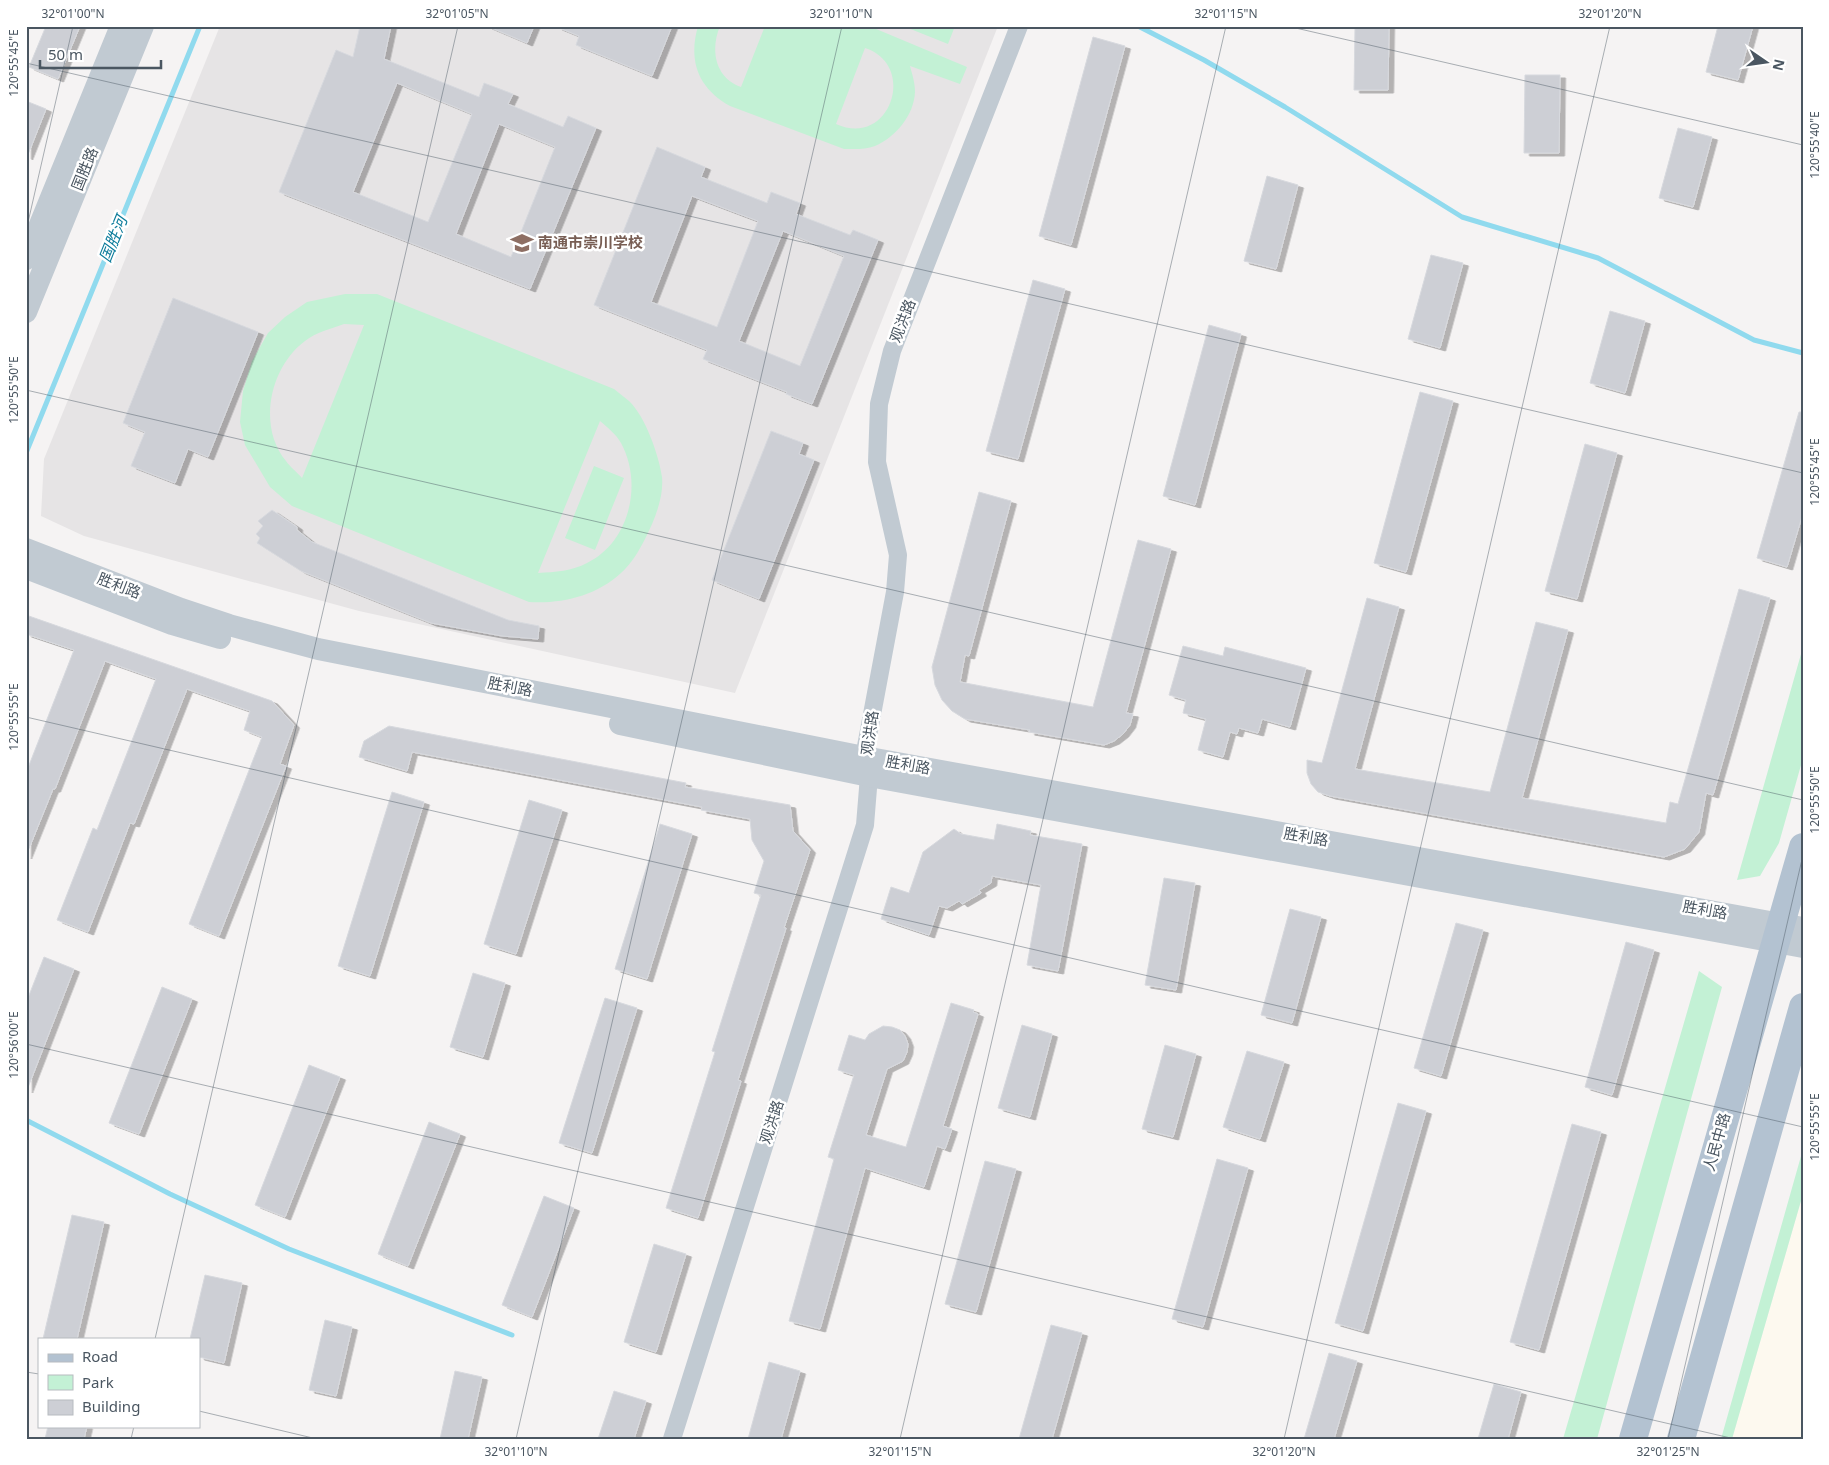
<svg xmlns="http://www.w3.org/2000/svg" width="1829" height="1465" font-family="'Noto Sans','Noto Sans SC',sans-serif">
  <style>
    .commercial { fill: #fdf9ef }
    .education { fill: #e6e4e5 }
    .green { fill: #c3f1d5; fill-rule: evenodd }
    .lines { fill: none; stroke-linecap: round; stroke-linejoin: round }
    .stream { stroke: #90daee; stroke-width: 5 }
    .building { fill: #cdcfd5; stroke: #d7d9de; fill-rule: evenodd; filter: url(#shadow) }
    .minor { stroke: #c1cad2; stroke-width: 18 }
    .tertiary { stroke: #c1cad2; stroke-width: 22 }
    .primary { stroke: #b3c2d1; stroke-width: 28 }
    .ticks { fill: none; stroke: #4a5661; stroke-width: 1; stroke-opacity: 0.45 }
    .labels { text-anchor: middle; stroke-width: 5; stroke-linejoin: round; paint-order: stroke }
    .street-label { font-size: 15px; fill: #4a5661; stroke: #fff }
    .education-label { font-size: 15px; font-weight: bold; fill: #785e54; stroke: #fff; text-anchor: start }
    .water-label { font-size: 16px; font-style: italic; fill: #0c7c9b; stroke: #fff }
    .neatline { fill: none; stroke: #4a5661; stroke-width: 2 }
    .ticks-label { font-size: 12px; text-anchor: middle; fill: #4a5661 }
  </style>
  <defs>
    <filter id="shadow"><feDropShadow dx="5.5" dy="3" stdDeviation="0" flood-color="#0004"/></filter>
  </defs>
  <rect width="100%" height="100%" fill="#f5f3f3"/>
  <path class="commercial" d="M1803 1194V1439H1732Z"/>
  <path class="education" d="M220 26H998L735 693 359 611 84 536 41 516 44 459Z"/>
  <path class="green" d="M698 26H720C710 50 715 78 741 87L765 26H869L967 67 960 84 910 66C912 74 915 82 915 92 914 115 896 137 875 146 865 150 854 149 844 149L730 106C698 88 688 61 698 26ZM865 48C918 65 890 149 836 124Z
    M903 26H955L948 44Z
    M345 294H377L614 389C619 393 624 397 629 401 645 416 659 455 662 477 664 498 654 521 645 539 639 551 631 564 621 573 596 596 562 604 529 602L292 506 270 487 245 445 240 422 243 391 252 361 268 333 285 317 307 302ZM344 324 364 325 302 478C297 472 290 467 286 461 257 426 270 367 305 341 316 332 331 329 344 324ZM600 421C607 427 616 434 621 443 643 483 630 542 587 563 572 571 555 572 538 573Z
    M594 466 624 478 595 550 565 538Z
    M1803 647V758L1779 843 1760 876 1737 880Z
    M1699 971 1722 987 1597 1439H1563Z
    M1803 1149V1194L1732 1439H1721Z"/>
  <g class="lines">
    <path class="stream" d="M1138 26 1204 60 1285 107 1462 217 1598 258 1754 340 1803 353
      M26 453 200 26
      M26 1120 170 1194 289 1249 512 1335"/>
  </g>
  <path class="building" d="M46 26H80L58 79 29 67Z
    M360 26H391L384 59 479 97 484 83 513 94 508 104 563 127 568 116 596 128 530 289 279 192 336 50 353 57ZM397 83 472 114 428 222 353 192ZM499 124 555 147 511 257 456 234Z
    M487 26H534L527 43Z
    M672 26 652 76 576 45 579 36 557 27Z
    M1355 26H1389L1388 90H1354Z
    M1718 26H1753L1738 80 1706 72Z
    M1093 37 1125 46 1071 245 1039 236Z
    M1525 75H1560L1559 153H1524Z
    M26 101 46 109 27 157 26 156Z
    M1678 128 1712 137 1693 207 1659 198Z
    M657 147 705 167 701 177 767 203 771 192 800 203 796 214 850 235 853 230 878 240 812 404 786 394 787 392 703 359 707 350 594 305ZM692 196 758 221 717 327 651 302ZM783 231 844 256 800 366 739 341Z
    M1267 176 1298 185 1276 269 1244 261Z
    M1431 255 1463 263 1440 348 1408 339Z
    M1033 280 1065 289 1018 459 986 451Z
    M173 298 258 332 208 457 188 449 175 483 131 466 145 432 123 423Z
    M1610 311 1645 321 1625 393 1590 383Z
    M1209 325 1241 334 1195 505 1163 496Z
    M1420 392 1453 401 1406 572 1374 563Z
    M1799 412H1803V513L1787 567 1757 558Z
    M771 431 803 443 799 454 814 460 759 599 712 580Z
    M1585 444 1617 453 1577 599 1545 591Z
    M979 492 1011 501 969 656 965 655 960 682 1093 707 1138 540 1171 549 1126 713 1133 714 1130 725 1123 734 1114 741 1104 745 1029 732 1030 730 965 719 952 711 942 700 935 685 932 667Z
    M272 510 297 527V530L312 542 508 620 539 626 538 639 502 636 431 623 301 571 257 543 260 538 256 534 263 526 258 521Z
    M1739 589 1770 598 1713 795 1706 793 1699 832 1685 849 1664 857 1330 796 1318 792 1311 784 1307 773V760L1322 763 1367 598 1399 607 1355 769 1490 792 1536 622 1568 630 1522 798 1666 823 1670 802 1678 804Z
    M26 615 272 701 294 725 280 764 286 766 219 936 189 924 262 737 244 730 250 711 187 689 134 824 130 823 88 932 57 920 93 828 97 830 156 679 105 661 55 789H53L26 856V773L74 650 26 634Z
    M1183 646 1223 656 1225 647 1306 668 1290 727 1262 719 1258 733 1239 728 1237 734 1230 732 1223 757 1198 750 1206 719 1183 713 1186 700 1169 695Z
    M389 726 686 783 685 787 790 805 793 831 810 850 784 928H786L738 1080 741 1081 698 1218 666 1208 715 1052 712 1051 761 895 754 893 764 861 752 840 750 819 701 810 702 807 412 752 407 771 359 757 364 741Z
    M392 792 424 802 370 976 338 966Z
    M529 800 562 810 516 954 484 944Z
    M660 824 692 834 647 979 615 969Z
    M997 824 1031 831 1030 835 1082 844 1058 971 1027 965 1041 885 992 876 991 883 979 890 981 893 962 904 959 901 947 908 939 906 929 935 881 919 891 887 909 893 923 852 954 829 961 834 994 840Z
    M1164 878 1195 883 1176 990 1145 985Z
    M1290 909 1321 917 1292 1023 1261 1015Z
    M1456 923 1483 930 1441 1076 1414 1068Z
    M1626 942 1654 950 1612 1095 1585 1087Z
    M44 957 74 969 27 1090 26 1003Z
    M473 973 505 983 483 1057 450 1047Z
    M162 987 192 999 139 1134 109 1123Z
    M605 998 637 1008 592 1153 559 1143Z
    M951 1003 974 1010 973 1012 978 1014 943 1126 952 1129 945 1149 937 1146 924 1187 865 1168 820 1329 789 1321 834 1159 828 1157 854 1075 838 1070 849 1035 865 1040 869 1034 883 1026 892 1027 900 1030 905 1036 908 1044 907 1052 903 1061 887 1069 866 1135 906 1147Z
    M1022 1025 1052 1034 1030 1117 998 1108Z
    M1165 1045 1196 1054 1173 1137 1142 1129Z
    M1247 1051 1284 1062 1260 1139 1223 1127Z
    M309 1065 340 1077 285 1217 255 1205Z
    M1398 1103 1426 1111 1363 1331 1335 1323Z
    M429 1122 460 1134 408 1266 378 1254Z
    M1572 1124 1601 1132 1539 1350 1510 1342Z
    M1217 1159 1248 1168 1203 1327 1172 1319Z
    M985 1161 1016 1169 976 1312 945 1304Z
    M544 1196 574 1208 532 1317 502 1305Z
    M72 1215 104 1222 77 1339H43Z
    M654 1244 686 1254 656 1352 624 1342Z
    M205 1275 242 1283 224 1363 199 1357V1339H190Z
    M325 1320 352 1327 336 1396 309 1390Z
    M1051 1325 1082 1333 1052 1439H1019Z
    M1329 1353 1357 1361 1334 1439H1304Z
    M769 1362 800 1371 781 1439H748Z
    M455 1371 482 1377 468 1439H440Z
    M1494 1384 1521 1392 1508 1439H1478Z
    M614 1391 646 1401 634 1439H598Z
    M48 1426H87L84 1439H45Z"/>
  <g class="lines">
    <path class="minor" d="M672 1439 865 825 869 776 864 757 895 592 898 555 877 462 879 404 892 351 1019 26"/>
    <path class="tertiary" d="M26 259 121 26
      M26 312 143 26
      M26 549 181 609 229 625 318 649 864 757 1803 928
      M26 568 172 624 220 638
      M620 724 869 776 1803 947"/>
    <path class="primary" d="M1633 1439 1803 847
      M1681 1439 1803 1007"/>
  </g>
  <path class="ticks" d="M1287 26 1803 145M26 63 1803 473M26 231 73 26M26 390 1803 800M26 717 1803 1127M26 1044 1735 1439M155 1339 458 26M26 1372 39 1374M199 1411 317 1439M131 1439 134 1426M516 1439 842 26M900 1439 1226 26M1284 1439 1610 26M1668 1439 1803 855"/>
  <defs>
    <symbol id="school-bare" viewBox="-9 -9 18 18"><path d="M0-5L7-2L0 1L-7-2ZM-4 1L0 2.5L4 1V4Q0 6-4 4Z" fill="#8d6e63" stroke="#fff" stroke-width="2.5" paint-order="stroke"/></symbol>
  </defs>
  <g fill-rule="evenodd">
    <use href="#school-bare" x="506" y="227" width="32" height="32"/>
  </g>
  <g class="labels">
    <g class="street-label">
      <text transform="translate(85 169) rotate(-68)" y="5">国胜路</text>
      <text transform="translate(903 321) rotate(-69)" y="5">观洪路</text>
      <text transform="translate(119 586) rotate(21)" y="5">胜利路</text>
      <text transform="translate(510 687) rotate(11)" y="5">胜利路</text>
      <text transform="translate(870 733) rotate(-82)" y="5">观洪路</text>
      <text transform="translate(908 765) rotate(10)" y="5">胜利路</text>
      <text transform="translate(1306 837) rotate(10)" y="5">胜利路</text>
      <text transform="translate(1705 910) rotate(10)" y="5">胜利路</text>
      <text transform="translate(772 1122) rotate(-72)" y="5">观洪路</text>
      <text transform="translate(1717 1142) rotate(-74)" y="5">人民中路</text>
    </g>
    <g class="education-label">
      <text x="538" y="248">南通市崇川学校</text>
    </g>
    <g class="water-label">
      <text transform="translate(113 239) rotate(-68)" y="6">国胜河</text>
    </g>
  </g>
  <rect width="1829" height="1465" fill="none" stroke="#ffffff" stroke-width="55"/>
  <rect x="38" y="1338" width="162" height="90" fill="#ffffff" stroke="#b7bbc0"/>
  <rect x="48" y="1354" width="25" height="8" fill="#b3c2d1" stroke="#b7bbc0"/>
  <text x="82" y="1362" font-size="15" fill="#4a5661">Road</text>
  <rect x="48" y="1375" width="25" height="15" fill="#c3f1d5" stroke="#b7bbc0"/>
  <text x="82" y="1388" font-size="15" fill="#4a5661">Park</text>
  <rect x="48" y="1400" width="25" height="15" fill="#cdcfd5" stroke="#b7bbc0"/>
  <text x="82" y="1412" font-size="15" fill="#4a5661">Building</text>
  <g transform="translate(1766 62) rotate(103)" stroke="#ffffff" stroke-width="4" paint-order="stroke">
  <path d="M0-4L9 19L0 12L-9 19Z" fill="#4a5661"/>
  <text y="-8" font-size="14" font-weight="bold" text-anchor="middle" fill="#4a5661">N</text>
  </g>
  <path d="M40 60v8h121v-8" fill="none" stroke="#4a5661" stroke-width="2.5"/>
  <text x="48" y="60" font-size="15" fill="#4a5661" stroke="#ffffff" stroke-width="4" paint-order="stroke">50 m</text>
  <rect x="28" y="28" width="1774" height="1410" class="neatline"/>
  <g class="ticks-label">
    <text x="73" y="18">32°01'00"N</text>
    <text x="457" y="18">32°01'05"N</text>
    <text x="841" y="18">32°01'10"N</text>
    <text x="1226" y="18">32°01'15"N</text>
    <text x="1610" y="18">32°01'20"N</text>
    <text transform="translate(14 63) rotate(-90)" y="4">120°55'45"E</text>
    <text transform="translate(1815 145) rotate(-90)" y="4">120°55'40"E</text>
    <text transform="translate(14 390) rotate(-90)" y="4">120°55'50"E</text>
    <text transform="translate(1815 472) rotate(-90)" y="4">120°55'45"E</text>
    <text transform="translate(14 717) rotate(-90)" y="4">120°55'55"E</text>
    <text transform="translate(1815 800) rotate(-90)" y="4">120°55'50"E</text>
    <text transform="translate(14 1045) rotate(-90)" y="4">120°56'00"E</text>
    <text transform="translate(1815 1127) rotate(-90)" y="4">120°55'55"E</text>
    <text x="516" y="1456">32°01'10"N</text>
    <text x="900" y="1456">32°01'15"N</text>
    <text x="1284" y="1456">32°01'20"N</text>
    <text x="1668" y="1456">32°01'25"N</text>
  </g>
</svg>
